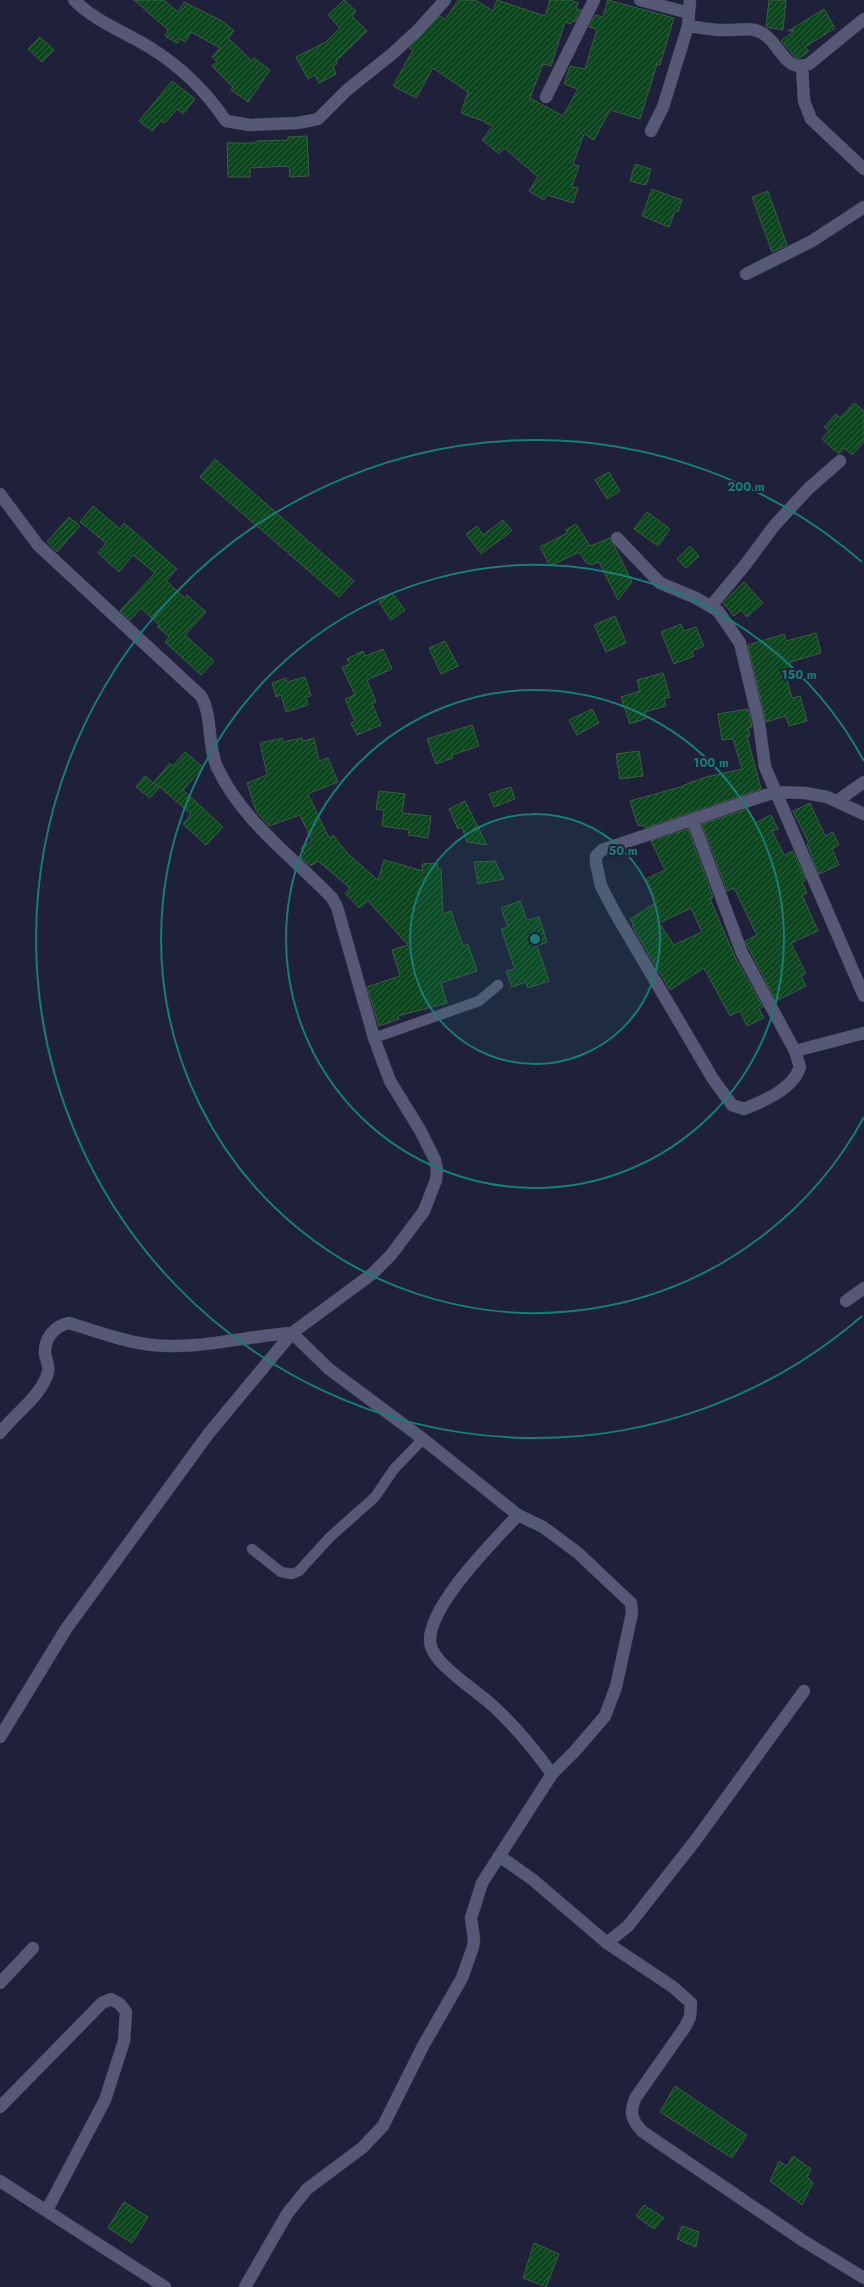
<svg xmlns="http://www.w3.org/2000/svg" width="864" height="2287" font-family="Jost,sans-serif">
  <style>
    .building { fill: url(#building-hatch); stroke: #415a45; fill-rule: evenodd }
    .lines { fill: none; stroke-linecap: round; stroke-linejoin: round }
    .lane-casing { stroke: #3b3b50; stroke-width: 11 }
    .street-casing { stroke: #3b3b50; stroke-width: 13 }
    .lane { stroke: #565975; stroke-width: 10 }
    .street { stroke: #565975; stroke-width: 12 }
    .ring { fill: none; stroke: #1a7c75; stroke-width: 2 }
    .centre { fill: #1a7c75; stroke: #1f2039; stroke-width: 2 }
    .ring-label { font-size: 12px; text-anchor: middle; font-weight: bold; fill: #1a7c75; stroke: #1f2039; stroke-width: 4; stroke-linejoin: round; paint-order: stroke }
  </style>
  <defs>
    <pattern id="building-hatch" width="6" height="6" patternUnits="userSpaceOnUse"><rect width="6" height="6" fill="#0c461e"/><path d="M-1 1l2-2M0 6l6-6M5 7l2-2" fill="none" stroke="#306140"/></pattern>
  </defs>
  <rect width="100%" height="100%" fill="#1f2039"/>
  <path class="building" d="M134 0H164L178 12 184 2 222 21 234 31 228 38 252 61 254 58 270 70 248 102 231 90 233 87 212 66 217 62 212 57 220 48 191 32 185 42 180 39 177 43 165 36 168 30Z
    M344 0 356 11 352 16 367 31 336 61 337 64 333 66 336 74 319 83 315 75 308 79 296 57 326 42 340 28 328 15Z
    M458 0H476L493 11 497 0 545 16 550 0H571L578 3 576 9 581 10 575 22 572 21 571 24 565 22 551 66 543 64 530 98 563 116 578 89 564 84 570 66 585 69 597 29 589 27 595 15 603 17 608 0 674 18 660 65 657 64 640 119 610 110 594 140 584 134 573 164 579 166 572 187 578 188 573 203 547 195 544 200 529 191 538 177 504 148 499 154 482 140 493 126 485 123 486 122 461 113 468 92 433 68 416 98 393 86 413 50 409 48 440 16 445 20Z
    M769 0H786L783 30 766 27Z
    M824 9 835 28 805 47 809 51 800 58H796L781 41 794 31H788Z
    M40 37 54 50 42 62 28 49Z
    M172 81 195 99 183 114 177 109 165 123 161 121 152 131 139 121Z
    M307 136 309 176 290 177 289 166 250 168V177H228L227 143H256V141L288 140V137Z
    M635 164 651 169 646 185 630 181Z
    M652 189 682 200 678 212 675 211 669 227 642 216Z
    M768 191 787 245 772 252 752 197Z
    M854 403 864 411V441L852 455 844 448 839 454 822 439 829 431 824 427 836 414 840 418Z
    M215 459 354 581 339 597 200 477Z
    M609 472 620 491 607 499 595 480Z
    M93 506 120 529 124 523 177 569 166 581 185 598 187 595 206 612 185 635 214 661 201 675 165 642 169 637 158 627 159 625 141 608 130 620 120 611 155 573 133 555 119 572 98 553 106 543 80 522Z
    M647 512 670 529 658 546 634 529Z
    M69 517 80 526 57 552 47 542Z
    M503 520 512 531 481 554 466 534 477 526 483 535Z
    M576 524 590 546 610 538 615 547 632 582 618 600 599 562 591 565 590 563 587 564 579 552 550 566 540 547 567 533 566 530Z
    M690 546 699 556 686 568 677 559Z
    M744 582 763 603 747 617 741 610 734 616 723 603Z
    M392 593 405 610 391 620 379 602Z
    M615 616 626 643 606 652 594 625Z
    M681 624 684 631 696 627 704 646 692 651 694 656 674 664 661 632Z
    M816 633 821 653 790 662 792 671 785 673 792 698 800 696 807 721 789 726 786 716 766 722 748 645 784 634 786 641Z
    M445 641 458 666 441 674 429 648Z
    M383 649 392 669 367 680 376 702 372 704 381 725 357 735 351 723 355 721 345 699 355 695 342 667 350 664 347 659 363 651 365 656Z
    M663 673 670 697 664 699 666 706 645 712 647 718 630 724 621 697 640 691 637 680Z
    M305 677 311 696 306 697 308 705 286 712 281 695 276 697 272 683 286 678 287 682Z
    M592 709 599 723 577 735 569 720Z
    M748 709 752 727 748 728 750 736H747L761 789 645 828 644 825 638 826 630 801 684 786V785L706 777 742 769 733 739 722 740 718 714Z
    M472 725 479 746 452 755 453 758 436 764 427 739Z
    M282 738 283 742 302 738 303 741 314 738 319 761 328 758 338 782 308 794 329 838 333 835 348 854 378 880 384 860 423 871 422 864 437 863 438 869H441L443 914 451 911 463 946 468 944 477 971 441 983 447 1003 398 1016 399 1019 379 1026 367 987 400 976 392 950 408 945 368 901 359 908 345 893 350 888 318 861 311 866 301 858 305 854 301 848 312 841 300 815 269 826 256 811 247 783 267 775 260 743Z
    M639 751 643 776 620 779 616 754Z
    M185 752 203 767 183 790 223 827 206 845 183 824 191 814 154 782 170 763 173 766Z
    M145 776 159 788 150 798 136 787Z
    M511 787 515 799 494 807 489 794Z
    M379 791 405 794 402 813 431 816 428 838 408 835 409 830 382 826 384 810 376 809Z
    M465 801 487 845 467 842 462 827 458 829 449 809Z
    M810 803 825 836 833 832 839 845 832 849 839 865 819 874 807 844 809 843 793 811Z
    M748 809 755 823 771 815 778 829 772 831 784 855 793 851 806 880 802 882 807 893 802 895 818 931 791 943 806 974 801 976 806 986 776 1001 745 941 757 935 734 888 727 891 702 824Z
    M688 829 713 897 710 899 735 957 763 1007 759 1009 764 1018 747 1026 740 1011 730 1016 704 968 670 990 632 926 634 925 630 919 657 902 646 879 665 870 651 841ZM691 908 702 932 674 945 659 923Z
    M495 861 504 879 478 884 474 862Z
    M520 901 527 920 539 917 547 942 537 946 549 981 528 988 526 982 512 987 506 971 515 969 501 929 508 927 501 908Z
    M675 2086 747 2135 732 2158 660 2112Z
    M793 2156 811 2169 807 2177 813 2183 802 2205 770 2181 779 2161 787 2166Z
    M124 2202 148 2217 132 2243 108 2228Z
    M644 2205 664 2218 654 2229 636 2216Z
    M682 2226 699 2232 696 2247 677 2239Z
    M534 2243 559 2254 546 2287 523 2278Z"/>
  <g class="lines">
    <defs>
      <path id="lane" d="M374 1038 479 1001 498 985
        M252 1549 281 1572 292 1574 299 1571 330 1537 375 1497 394 1469 423 1439"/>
      <path id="street" d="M74 0C96 22 123 31 149 47 180 66 206 91 226 121L250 125 298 123 318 119 347 90 392 54 418 30 445 0
        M640 0 689 13 688 26C699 27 711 30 722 30 735 31 751 26 762 33 780 42 784 74 809 64L864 19
        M689 13 690 0
        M802 67 804 101 811 119 864 169
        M546 97 594 0
        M651 131 663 107 688 26
        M746 274 812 241 864 207
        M0 494 38 545 201 696C213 717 207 745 217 767 242 821 292 856 332 898L337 907 374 1038 390 1081 420 1130 435 1160 437 1170 436 1180 424 1211 391 1255 372 1274 292 1333 209 1433 66 1629 0 1737
        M617 538 660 583 696 598 718 611 740 643 759 723 765 767 864 996
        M711 606 745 565 774 526 808 489 840 461
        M837 801 864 782
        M693 821 742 953 795 1051 864 1033
        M795 1051 800 1067C793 1089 764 1101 744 1109L732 1105 713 1079 614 911 601 886 596 863V856L602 850 775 792 805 793 827 797 864 814
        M846 1301 864 1288
        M0 1433C14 1414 42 1396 48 1372 50 1367 46 1360 45 1354 44 1339 54 1326 69 1323 96 1331 124 1342 152 1345 196 1350 247 1336 292 1333L329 1369 423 1439 518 1515 543 1527 578 1553 631 1603 632 1613 616 1687 605 1716 575 1751 552 1774 482 1883 471 1918 474 1939 473 1947 462 1978 423 2046 383 2126 362 2148 307 2189 287 2214 245 2287
        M518 1515C494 1541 429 1605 430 1641 430 1647 435 1655 439 1660 454 1677 475 1690 492 1705 515 1726 534 1749 552 1774
        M499 1856 532 1879 607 1943 673 1987 691 2003 690 2017 685 2027 636 2097C629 2112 631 2120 643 2132L802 2240 864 2278
        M607 1943 628 1926 695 1841 804 1691
        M0 1983 33 1948
        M0 2107 102 2003 111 1999 120 2004 126 2012 124 2041 105 2100 47 2210
        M0 2181 165 2287"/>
    </defs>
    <use href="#lane" class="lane-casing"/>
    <use href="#street" class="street-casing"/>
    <use href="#lane" class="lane"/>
    <use href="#street" class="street"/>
  </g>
  <circle cx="535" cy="939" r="125" fill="#1a7c75" fill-opacity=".12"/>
  <g class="ring">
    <circle cx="535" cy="939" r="125"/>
    <circle cx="535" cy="939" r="249"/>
    <path d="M864 1117A374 374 0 1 1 864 761"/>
    <path d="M862 1316A499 499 0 1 1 862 562"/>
  </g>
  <circle cx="535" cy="939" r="6" class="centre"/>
  <g class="ring-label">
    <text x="746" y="491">200 m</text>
    <text x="799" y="679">150 m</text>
    <text x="711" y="767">100 m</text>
    <text x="623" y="855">50 m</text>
  </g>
</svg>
